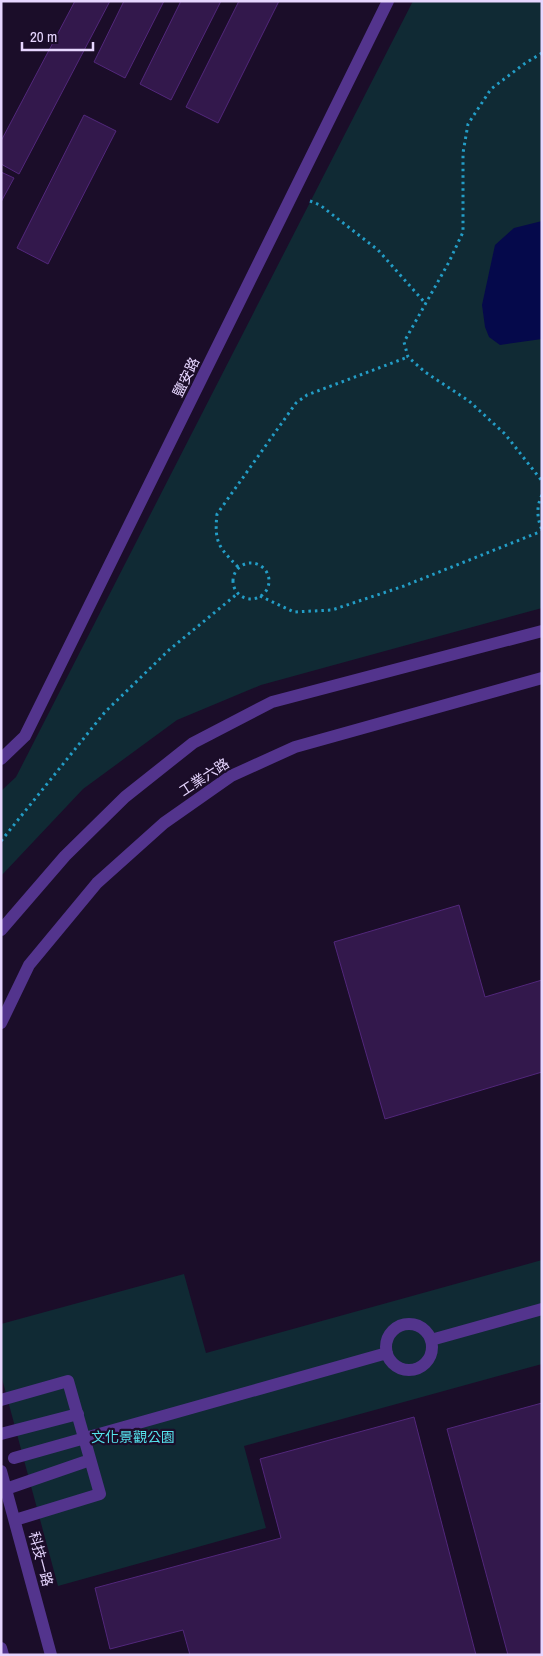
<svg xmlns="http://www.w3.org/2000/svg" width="543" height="1656" font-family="'Archivo Narrow','Noto Sans TC',sans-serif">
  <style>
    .green { fill: #102a34 }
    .water { fill: #05094b }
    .building { fill: #33184c; stroke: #52277b }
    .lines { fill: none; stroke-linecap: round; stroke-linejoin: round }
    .path { stroke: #239dc6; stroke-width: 3; stroke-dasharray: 2.5 4; stroke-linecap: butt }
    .minor { stroke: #53348d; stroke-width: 12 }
    .labels { text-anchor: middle; stroke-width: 4.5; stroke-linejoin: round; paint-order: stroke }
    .street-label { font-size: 14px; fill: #e7d6ff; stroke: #1b0d29 }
    .park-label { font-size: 14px; fill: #55e2ec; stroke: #1b0d29 }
  </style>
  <rect width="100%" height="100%" fill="#1b0d29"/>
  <path class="green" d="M413 1H542V608L261 685 177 720 83 789 1 876V791L16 777Z
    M542 1260V1364L244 1446 266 1528 58 1586 1 1375V1324L184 1274 206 1353Z"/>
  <path class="water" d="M542 221V339L500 345 489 337 485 327 482 305 495 245 514 228Z"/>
  <path class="building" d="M75 1H110L19 174 1 164V141Z
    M124 1H164L125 78 94 62Z
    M181 1H221L171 100 140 84Z
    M239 1H279L218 123 186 107Z
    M84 115 116 131 48 264 17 248Z
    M1 172 14 178 1 202Z
    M459 905 485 997 542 980V1072L385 1119 334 942Z
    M542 1403V1655H508L447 1429Z
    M414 1417 476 1655H190L183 1630 110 1649 95 1588 281 1538 260 1459Z"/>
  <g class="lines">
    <path class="path" d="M542 53 524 64 491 89 468 124 463 153V232L449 262 404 342 408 357 425 372 469 401 505 434 542 481
      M310 201 320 205 378 250 426 304
      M542 495C536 507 537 518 542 530
      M233 581a18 18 0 1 1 36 0a18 18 0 1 1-36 0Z
      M238 567C219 547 214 543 217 514L296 403 307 395 408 357
      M260 596 294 612 332 610 404 586 542 531
      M1 841 105 712 169 650 237 594"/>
    <path class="minor" d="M1 759 25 736 388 1
      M1 930 65 856 125 797 193 743 272 702 542 631
      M1 1023 29 965 97 883 164 823 231 776 295 747 542 678
      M386 1347a23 23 0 1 1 46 0a23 23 0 1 1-46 0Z
      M431 1340 542 1309
      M1 1400 68 1381 100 1494 15 1520
      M1 1434 78 1414
      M14 1458 387 1353
      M1 1471 51 1655
      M6 1489 90 1460
      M1 1648 3 1655"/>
  </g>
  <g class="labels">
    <g class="street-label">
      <text transform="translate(186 377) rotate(-64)" y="5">鹽安路</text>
      <text transform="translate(204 777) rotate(-33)" y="5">工業六路</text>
      <text transform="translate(41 1559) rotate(75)" y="5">科技一路</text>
    </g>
    <g class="park-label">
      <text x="133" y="1442">文化景觀公園</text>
    </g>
  </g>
  <rect width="543" height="1656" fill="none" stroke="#e7d6ff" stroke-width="5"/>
  <path d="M22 42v8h71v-8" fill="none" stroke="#e7d6ff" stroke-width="2.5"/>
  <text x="30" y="42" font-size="15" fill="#e7d6ff" stroke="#1b0d29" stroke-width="4" paint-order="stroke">20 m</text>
</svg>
